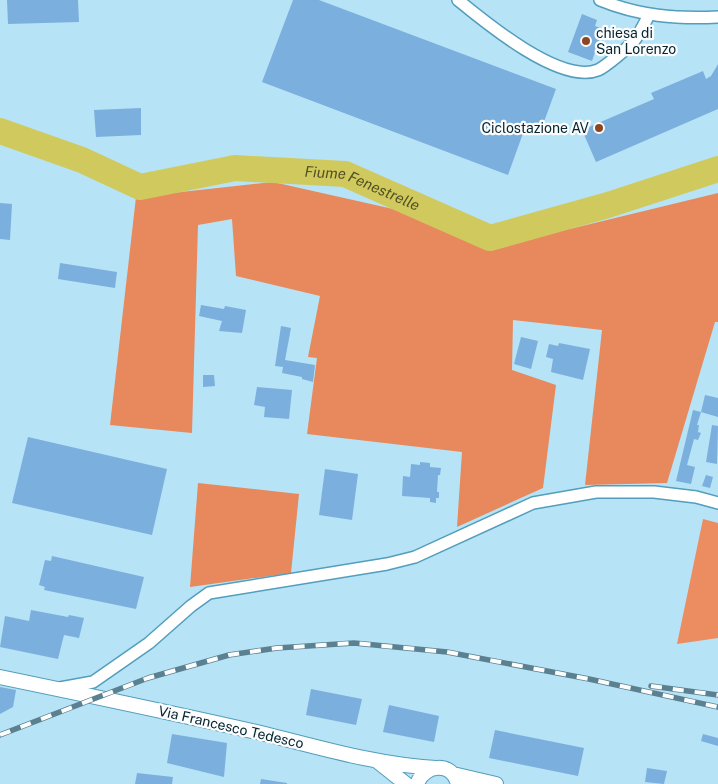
<svg xmlns="http://www.w3.org/2000/svg" width="718" height="784" font-family="'Public Sans',sans-serif">
  <style>
    .green { fill: #eb8d60 }
    .forest { fill: #e7895c }
    .lines { fill: none; stroke-linecap: round; stroke-linejoin: round }
    .river { stroke: #d0ca5e; stroke-width: 26 }
    .building { fill: #7bafde }
    .minor-casing { stroke: #529ebc; stroke-width: 14 }
    .tertiary-casing { stroke: #529ebc; stroke-width: 16 }
    .minor { stroke: #fff; stroke-width: 11 }
    .tertiary { stroke: #fff; stroke-width: 14 }
    .rail-casing { stroke: #5b8191; stroke-width: 5.5 }
    .rail { stroke: #fcfcfc; stroke-width: 4; stroke-dasharray: 11; stroke-linecap: butt }
    .poi-dot { fill: #8c4621; stroke: #fcfcfc; stroke-width: 2 }
    .labels { text-anchor: middle; stroke-width: 4.5; stroke-linejoin: round; paint-order: stroke }
    .poi-label { font-size: 14px; fill: #032430; stroke: #fcfcfc; text-anchor: start }
    .street-label { font-size: 14px; fill: #032430; stroke: #fcfcfc }
    .water-label { font-size: 15px; font-style: italic; fill: #535024; stroke: #fcfcfc }
  </style>
  <rect width="100%" height="100%" fill="#b7e3f6"/>
  <path class="green" d="M703 519 718 523V638L677 644Z"/>
  <path class="forest" d="M273 182 402 211 481 245 574 228 718 193V322H715L667 483 585 485 602 330 513 320 512 370 556 385 543 488 457 527 462 452 307 434 317 358 308 357 320 296 236 276 232 219 198 225 192 433 110 425 136 197Z
    M198 483 299 494 291 573 190 587Z"/>
  <g class="lines">
    <path class="river" id="s1" d="M0 131 82 160 140 187 235 168 345 174 490 238 608 205 718 169"/>
  </g>
  <path class="building" d="M7 0H78L79 22 8 24Z
    M293 0H319L556 89 541 130 526 125 508 175 262 82Z
    M582 14 597 20 595 26 603 29 592 61 568 52Z
    M718 64V109L596 162 582 130 654 99 651 93 703 71 706 79 711 76Z
    M141 108V135L96 137 94 110Z
    M0 203 12 204 10 240 0 239Z
    M60 263 117 272 115 288 58 279Z
    M201 305 224 309 225 306 246 310 242 333 219 331 222 321 199 316Z
    M281 326 291 328 285 360 315 365 313 382 302 379V377L282 373 283 367 275 366Z
    M521 337 538 341 531 369 514 364Z
    M559 343 590 349 583 380 551 372 553 359 546 357 549 344 558 346Z
    M203 375H214L215 386 203 387Z
    M257 387 292 390 289 419 264 417 265 407 254 405Z
    M705 395 718 398V417L701 412Z
    M693 410 701 412 697 425H699L698 432 701 433 698 440 694 439 687 465 695 467 691 484 676 481Z
    M712 425 718 426 717 464 706 462Z
    M28 437 167 469 152 535 12 503Z
    M420 462 430 463V467L441 468 440 475H438L437 492H439V498H436V503L430 502V498L402 496 403 476 410 477 411 464 420 465Z
    M325 469 358 474 352 520 319 515Z
    M706 475 713 477 710 488 702 486Z
    M52 556 144 577 136 609 44 590 45 587 39 585 45 560 51 561Z
    M31 610 68 617 69 615 84 618 79 638 64 635 58 659 0 647 5 616 29 621Z
    M0 687 16 690 13 707 0 714Z
    M311 689 362 699 356 725 306 715Z
    M389 705 439 716 434 742 383 732Z
    M495 730 584 748 578 776 489 758Z
    M172 734 227 743 224 777 167 763Z
    M703 734 718 738V746L701 741Z
    M647 768 667 771 664 784 645 782Z
    M137 773 173 777 172 784H135Z
    M261 779 287 783V784H260Z"/>
  <g class="lines">
    <defs>
      <path id="minor" d="M458 0C486 23 561 85 598 70 605 67 632 45 636 38 641 31 645 22 649 15
        M600 0C639 16 676 19 718 17
        M60 688 93 682 149 643 191 606 209 593 387 564 415 557 533 503 596 492H654L696 497 718 503"/>
      <path id="tertiary" d="M0 677C87 695 174 713 261 733 318 747 377 765 436 768
        M377 761 406 784
        M453 774 496 784
        M417 784C424 764 452 761 458 784"/>
    </defs>
    <use href="#minor" class="minor-casing"/>
    <use href="#tertiary" class="tertiary-casing"/>
    <use href="#minor" class="minor"/>
    <use href="#tertiary" class="tertiary"/>
    <defs>
      <path id="rail" d="M651 686 718 695
        M0 735 148 678 229 655 277 648 354 643 447 652 589 679 718 707"/>
    </defs>
    <use href="#rail" class="rail-casing"/>
    <use href="#rail" class="rail"/>
  </g>
  <g class="poi-dot">
    <circle cx="586" cy="41" r="5"/>
    <circle cx="599" cy="128" r="5"/>
  </g>
  <g class="labels">
    <g class="poi-label">
      <text x="596" y="38">chiesa di<tspan x="596" dy="16">San Lorenzo</tspan></text>
      <text x="589" y="133" text-anchor="end">Ciclostazione AV</text>
    </g>
    <g class="street-label">
      <text transform="translate(231 727) rotate(13)" y="5">Via Francesco Tedesco</text>
    </g>
    <g class="water-label">
      <text dy="5" stroke="none"><textPath href="#s1" startOffset="378">Fiume Fenestrelle</textPath></text>
    </g>
  </g>
</svg>
